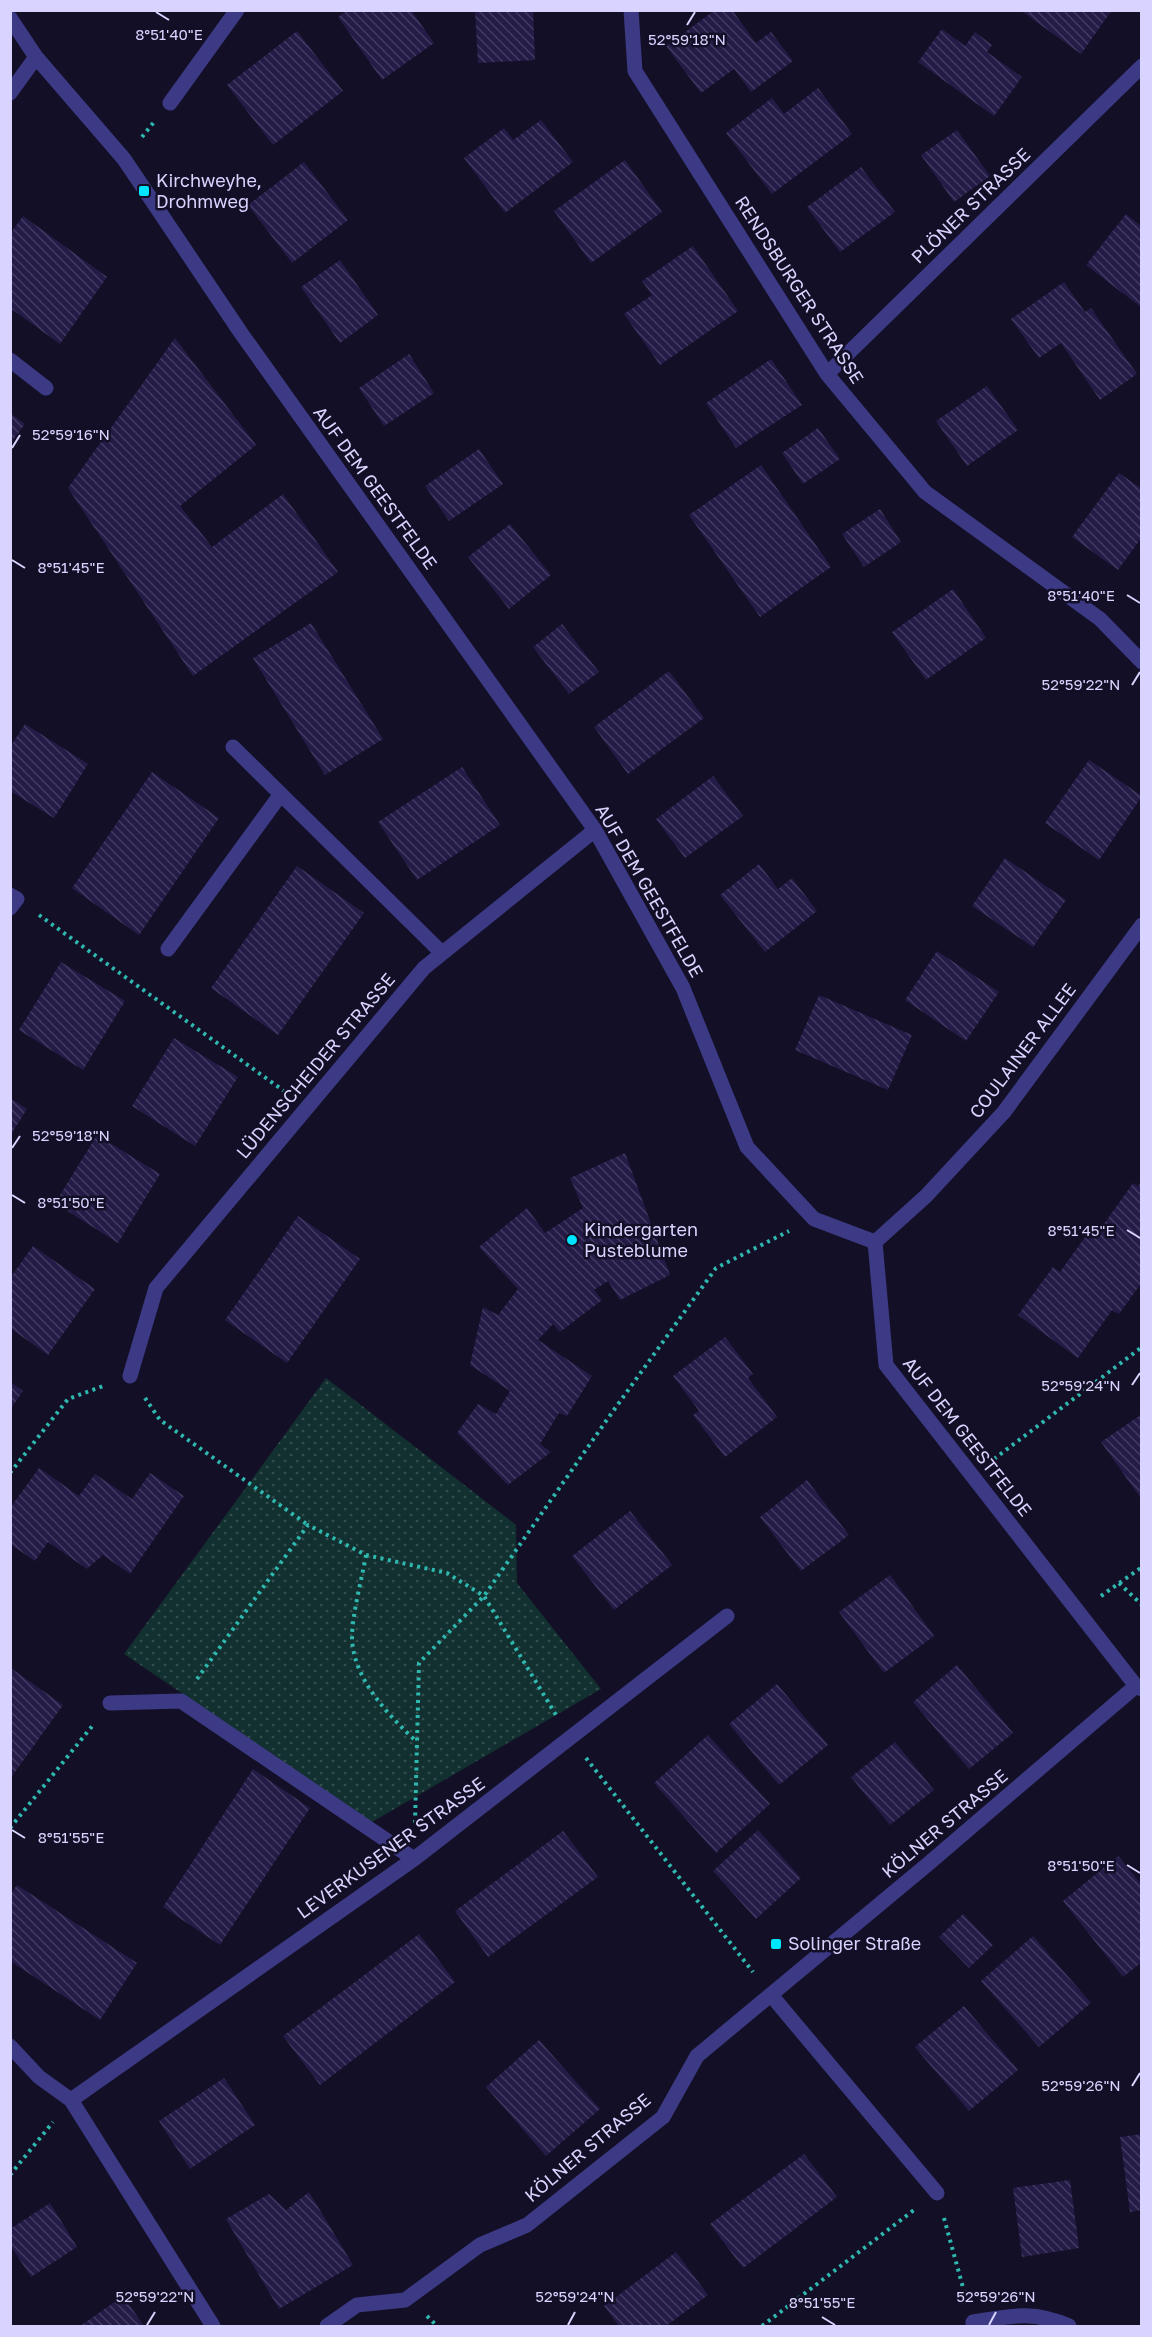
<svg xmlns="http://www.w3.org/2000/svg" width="1152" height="2337" font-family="'Golos Text',sans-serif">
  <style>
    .grass { fill: url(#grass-dots) }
    .building { fill: url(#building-back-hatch) }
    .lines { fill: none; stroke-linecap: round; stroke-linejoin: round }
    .path { stroke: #2fb8b0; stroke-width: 4; stroke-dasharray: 3 4.5; stroke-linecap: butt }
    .minor { stroke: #3d3a85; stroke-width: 15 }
    .ticks { fill: none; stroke: #d9d4ff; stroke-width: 2 }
    .poi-dot { fill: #00e5ff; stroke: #130f26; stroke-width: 2 }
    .labels { text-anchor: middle; stroke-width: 5; stroke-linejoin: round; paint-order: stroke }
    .poi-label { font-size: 18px; fill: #d9d4ff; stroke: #130f26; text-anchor: start }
    .street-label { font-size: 18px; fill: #d9d4ff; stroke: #130f26 }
    .ticks-label { font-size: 15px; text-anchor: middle; fill: #d9d4ff; stroke: #130f26; stroke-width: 5; stroke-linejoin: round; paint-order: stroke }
  </style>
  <defs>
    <pattern id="grass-dots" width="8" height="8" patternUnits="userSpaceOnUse" patternTransform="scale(1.5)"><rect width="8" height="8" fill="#12302f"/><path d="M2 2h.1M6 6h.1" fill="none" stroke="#344d4e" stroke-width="1.8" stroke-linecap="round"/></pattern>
    <pattern id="building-back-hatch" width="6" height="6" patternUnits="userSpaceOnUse" patternTransform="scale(1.5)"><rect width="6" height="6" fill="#241b47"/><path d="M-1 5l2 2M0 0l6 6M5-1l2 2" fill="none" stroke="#433b63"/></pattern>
  </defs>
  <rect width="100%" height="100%" fill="#130f26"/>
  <path class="grass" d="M326 1378 516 1525 517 1583 601 1689 372 1822 124 1654Z"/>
  <path class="building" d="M348 10H411L434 43 382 80 338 17Z
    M475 10H533L535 60 478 63Z
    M715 10H732L756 43 771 32 793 61 751 92 734 69 701 93 666 46Z
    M1020 10H1112L1081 54Z
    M942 29 965 46 975 32 992 45 987 52 1022 77 994 116 918 62Z
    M297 31 343 91 273 145 227 85Z
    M818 88 852 134 772 194 726 133 772 98 784 114Z
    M541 120 573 162 505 213 464 158 504 128 513 140Z
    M957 130 990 176 954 202 921 155Z
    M625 160 662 212 591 263 554 211Z
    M304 162 348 220 292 263 248 205Z
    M861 167 895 212 840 252 807 207Z
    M1126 214 1142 227V308L1086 265Z
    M23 216 107 277 60 344 10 308V234Z
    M693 246 738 311 660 365 624 314 652 295 642 281Z
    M340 260 378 315 340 343 301 287Z
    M1064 282 1085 312 1091 308 1137 374 1100 400 1061 343 1039 358 1011 319Z
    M175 338 256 445 180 506 212 547 283 494 338 572 193 676 68 488Z
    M409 354 434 393 384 426 359 388Z
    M771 359 802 405 736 448 706 403Z
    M987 386 1018 430 967 466 936 421Z
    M10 413 25 424 10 444Z
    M818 428 840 459 803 484 782 453Z
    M479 449 503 484 449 521 425 486Z
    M761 465 831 567 760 617 689 515Z
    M1119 473 1142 489V537L1118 570 1072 537Z
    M880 509 901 542 864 567 842 534Z
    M510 524 551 575 509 609 468 557Z
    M953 589 986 638 926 680 892 632Z
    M311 623 383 739 325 775 253 658Z
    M562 624 599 672 569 694 533 647Z
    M669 671 704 718 628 774 594 727Z
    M25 724 88 764 54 818 10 791V747Z
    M1089 760 1142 796 1099 860 1045 823Z
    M462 767 500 825 417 880 378 822Z
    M152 772 219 818 139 935 72 888Z
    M713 776 743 816 685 858 656 819Z
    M1005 858 1066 900 1033 947 972 906Z
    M759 864 778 889 792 878 817 911 765 952 720 895Z
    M297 866 364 913 278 1035 211 988Z
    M937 951 999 992 966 1041 905 1000Z
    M61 962 125 1001 83 1070 19 1030Z
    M819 995 912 1035 888 1090 795 1050Z
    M174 1038 238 1077 195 1146 132 1106Z
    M10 1098 27 1109 10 1136Z
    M97 1135 160 1174 118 1243 55 1203Z
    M625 1153 670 1275 620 1300 608 1281 594 1290 602 1300 560 1332 553 1324 538 1340 592 1376 567 1416 559 1413 540 1444 551 1452 508 1485 457 1433 478 1404 496 1414 510 1391 470 1365 483 1307 498 1315 518 1289 479 1247 527 1208 545 1233 583 1208 570 1178Z
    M1142 1181V1282L1119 1314 1112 1310 1078 1358 1018 1315 1053 1267 1060 1272 1093 1226 1099 1231 1133 1183 1138 1186Z
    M298 1216 360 1259 287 1363 225 1320Z
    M33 1246 95 1289 48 1355 10 1328V1278Z
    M725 1337 753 1374 748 1378 777 1417 725 1457 693 1415 699 1411 673 1376Z
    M10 1382 23 1391 10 1410Z
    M1142 1414V1500L1101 1442Z
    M39 1468 79 1496 95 1474 132 1499 150 1473 184 1496 130 1574 103 1555 87 1569 48 1542 35 1561 10 1544V1508Z
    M807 1480 849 1535 801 1571 760 1517Z
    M630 1511 672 1565 614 1610 572 1556Z
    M890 1575 934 1636 884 1673 839 1612Z
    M957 1665 1013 1733 969 1769 913 1702Z
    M12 1669 63 1705 10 1779V1672Z
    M777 1684 828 1745 779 1785 729 1724Z
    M708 1735 770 1804 716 1853 654 1783Z
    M895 1742 934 1790 890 1825 851 1777Z
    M253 1769 310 1808 220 1945 163 1907Z
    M758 1830 801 1878 756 1919 713 1871Z
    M563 1831 598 1877 488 1957 455 1911Z
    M1118 1856 1142 1885V1962L1123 1977 1063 1901Z
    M17 1885 137 1963 100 2020 10 1961V1895Z
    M963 1914 993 1945 969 1968 939 1937Z
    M419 1934 455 1982 320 2085 283 2036Z
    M1033 1936 1091 2003 1039 2047 981 1981Z
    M964 2006 1018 2070 969 2111 915 2047Z
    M539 2040 600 2109 546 2156 486 2087Z
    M224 2078 255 2125 190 2169 159 2121Z
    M1142 2134V2210L1130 2212 1120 2137Z
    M804 2154 837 2197 743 2268 710 2224Z
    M1070 2180 1079 2248 1022 2257 1013 2188Z
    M309 2192 353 2265 279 2309 226 2219 269 2194 286 2210Z
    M50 2203 77 2247 31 2277 10 2245V2229Z
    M676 2252 708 2295 666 2326H619L604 2306Z
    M123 2296 144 2326H80Z"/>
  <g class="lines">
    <path class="path" d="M142 137 154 122
      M39 915 284 1091
      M145 1398 160 1420 308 1525
      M994 1459 1142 1347
      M10 1473 68 1399 106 1385
      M366 1555C362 1579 352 1614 352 1638 353 1679 389 1716 417 1742
      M1119 1583 1142 1605
      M1101 1596 1142 1567
      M197 1679 308 1525 366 1555 447 1573 484 1596 556 1715
      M586 1758 753 1972
      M415 1823 419 1663 484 1596 611 1414 716 1268 789 1231
      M10 1828 93 1725
      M10 2175 53 2122
      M944 2218 965 2295
      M427 2316 437 2326
      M762 2326 914 2210"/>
    <path class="minor" d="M631 10 635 71 827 374 925 492 1100 619 1142 662
      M10 18 36 57 124 159 241 333 595 830 683 988 747 1147 814 1219 875 1242
      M10 93 36 57
      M170 103 237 10
      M10 360 46 388
      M827 374 1142 66
      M233 747 442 953
      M10 895 17 899 10 908
      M168 949 281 794
      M875 1242 886 1365 1136 1686 1142 1689
      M875 1242 926 1196 1004 1112 1142 925
      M130 1376 156 1288 424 968 595 830
      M110 1703 181 1701 414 1859
      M771 1995 937 2193
      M10 2046 39 2077 71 2100 213 2326
      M71 2100 414 1859 727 1616
      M327 2326 357 2305 405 2300 480 2245 527 2225 663 2117 697 2056 928 1864 1136 1686
      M973 2326V2322C1011 2316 1032 2310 1069 2326"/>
  </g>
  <path class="ticks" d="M156 12 169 20M687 25 695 12M12 448 20 435M12 560 25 568M1127 595 1140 603M1132 685 1140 672M12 1148 20 1136M12 1195 25 1203M1127 1230 1140 1238M1132 1385 1140 1373M12 1830 25 1838M1127 1865 1140 1873M1132 2086 1140 2073M822 2317 835 2325M147 2325 155 2312M568 2325 575 2312M989 2325 996 2312"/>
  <g class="poi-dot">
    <rect x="138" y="185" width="12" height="12" rx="3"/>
    <circle cx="572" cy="1240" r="6"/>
    <rect x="770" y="1938" width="12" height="12" rx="3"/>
  </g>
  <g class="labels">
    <g class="poi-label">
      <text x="156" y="187">Kirchweyhe,<tspan x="156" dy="21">Drohmweg</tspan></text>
      <text x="584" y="1236">Kindergarten<tspan x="584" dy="21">Pusteblume</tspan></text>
      <text x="788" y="1950">Solinger Straße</text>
    </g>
    <g class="street-label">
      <text transform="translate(971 206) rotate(-44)" y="6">PLÖNER STRASSE</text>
      <text transform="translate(799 290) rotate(57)" y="6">RENDSBURGER STRASSE</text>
      <text transform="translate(375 488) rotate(54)" y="6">AUF DEM GEESTFELDE</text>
      <text transform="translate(649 891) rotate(60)" y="6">AUF DEM GEESTFELDE</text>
      <text transform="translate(1023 1051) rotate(-53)" y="6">COULAINER ALLEE</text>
      <text transform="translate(316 1066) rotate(-50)" y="6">LÜDENSCHEIDER STRASSE</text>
      <text transform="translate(967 1437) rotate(52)" y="6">AUF DEM GEESTFELDE</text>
      <text transform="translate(945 1824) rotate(-40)" y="6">KÖLNER STRASSE</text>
      <text transform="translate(391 1848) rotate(-36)" y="6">LEVERKUSENER STRASSE</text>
      <text transform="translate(588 2148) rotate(-40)" y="6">KÖLNER STRASSE</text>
    </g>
  </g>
  <g class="ticks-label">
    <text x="169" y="40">8°51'40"E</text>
    <text x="687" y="45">52°59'18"N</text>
    <text x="71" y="440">52°59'16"N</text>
    <text x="71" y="573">8°51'45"E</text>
    <text x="1081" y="601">8°51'40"E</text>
    <text x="1081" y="690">52°59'22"N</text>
    <text x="71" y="1141">52°59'18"N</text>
    <text x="71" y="1208">8°51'50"E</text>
    <text x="1081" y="1236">8°51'45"E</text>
    <text x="1081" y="1391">52°59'24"N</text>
    <text x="71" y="1843">8°51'55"E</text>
    <text x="1081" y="1871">8°51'50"E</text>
    <text x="1081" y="2091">52°59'26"N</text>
    <text x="155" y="2302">52°59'22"N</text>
    <text x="575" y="2302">52°59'24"N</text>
    <text x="996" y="2302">52°59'26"N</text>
    <text x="822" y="2308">8°51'55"E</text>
  </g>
  <rect width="1152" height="2337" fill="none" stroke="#d9d4ff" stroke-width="24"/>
</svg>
